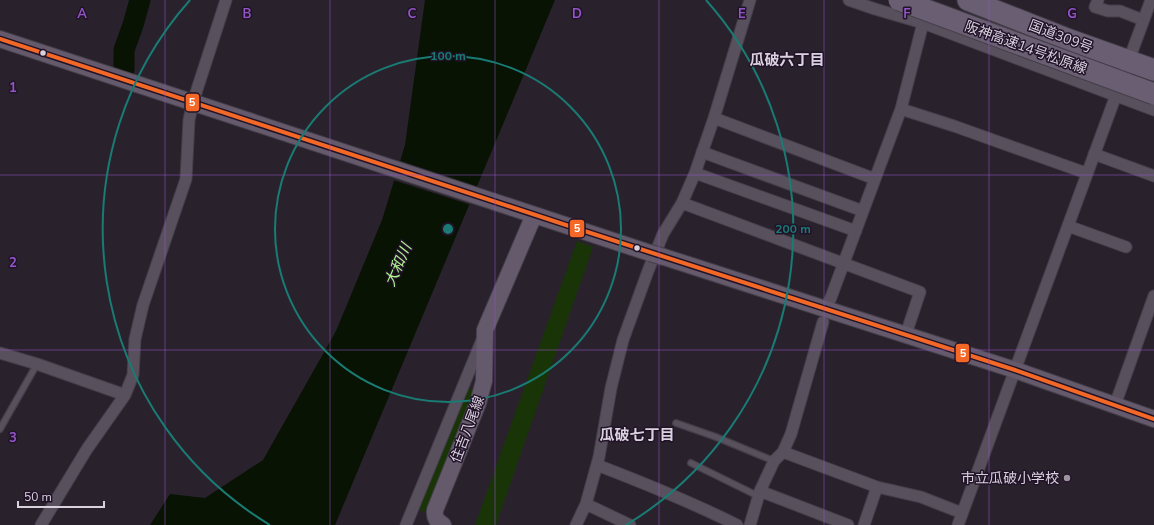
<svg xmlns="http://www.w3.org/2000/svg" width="1154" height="525" font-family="'Nunito Sans','Noto Sans JP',sans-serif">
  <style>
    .green { fill: #193507 }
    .water { fill: #081304 }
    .pier { fill: #29222d }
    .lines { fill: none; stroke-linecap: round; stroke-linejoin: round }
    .river { stroke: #081304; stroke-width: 21 }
    .lane-casing { stroke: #443f49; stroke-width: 8 }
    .street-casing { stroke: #443f49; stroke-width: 13 }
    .secondary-casing { stroke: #443f49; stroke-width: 18 }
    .highway-casing { stroke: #443f49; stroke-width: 23 }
    .lane { stroke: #59505e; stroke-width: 5.5 }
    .street { stroke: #59505e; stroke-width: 11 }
    .secondary { stroke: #65596c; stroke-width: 16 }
    .highway { stroke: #6a5e73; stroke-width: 21 }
    .secondary-bridge-casing { stroke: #443f49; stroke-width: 18; stroke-linecap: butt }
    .highway-bridge-casing { stroke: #443f49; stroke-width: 23; stroke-linecap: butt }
    .secondary-bridge { stroke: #65596c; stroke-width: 16 }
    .highway-bridge { stroke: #6a5e73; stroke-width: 21 }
    .bus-1-casing { stroke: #211328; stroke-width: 7 }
    .bus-1 { stroke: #f36827; stroke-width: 4 }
    .grid { fill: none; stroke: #9355c7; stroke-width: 1; stroke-opacity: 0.55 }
    .ring { fill: none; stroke: #197b74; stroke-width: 2 }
    .bus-dot { fill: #dad1df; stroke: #211328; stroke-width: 1.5 }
    .poi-dot { fill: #9c94a1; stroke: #211328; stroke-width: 1.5 }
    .labels { text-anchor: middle; stroke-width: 3; stroke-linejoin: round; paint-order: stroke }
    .street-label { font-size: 14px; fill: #dad1df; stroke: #211328 }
    .poi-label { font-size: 14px; fill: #dad1df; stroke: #211328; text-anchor: end }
    .neighbourhood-label { font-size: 15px; font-weight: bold; fill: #dad1df; stroke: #211328 }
    .water-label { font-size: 15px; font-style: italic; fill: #aff28e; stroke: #211328 }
    .grid-label { font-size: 13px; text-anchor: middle; font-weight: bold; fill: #9355c7; stroke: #211328; stroke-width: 3; stroke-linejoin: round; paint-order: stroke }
    .centre { fill: #197b74; stroke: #211328; stroke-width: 2 }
    .ring-label { font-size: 12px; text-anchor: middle; font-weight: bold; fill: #197b74; stroke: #211328; stroke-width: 3; stroke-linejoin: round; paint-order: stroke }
    .line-badge { stroke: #211328; stroke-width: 1.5 }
    .badge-label { font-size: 11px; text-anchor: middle; font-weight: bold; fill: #fff }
  </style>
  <rect width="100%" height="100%" fill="#29222d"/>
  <path class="green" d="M577 241 593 247 496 525H475Z
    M469 388 477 392 428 513 419 510Z"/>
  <path class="water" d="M425 0H555L335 525H150L170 494 205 498 263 460 336 331 382 220 405 145Z"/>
  <path class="pier" d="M398 160 479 187 471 205 393 180Z"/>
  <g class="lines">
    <path class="river" d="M124 70V50L133 25 140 0"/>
    <defs>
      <path id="lane" d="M676 423 716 437 774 461
        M0 429 37 364
        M691 463 758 496"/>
      <path id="street" d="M849 0 875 9 923 23 1154 110
        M1098 0 1095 7 1108 11H1120L1143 20
        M901 109 954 126 1086 173
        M714 118 875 179
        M702 152 863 211
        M1094 154 1154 176
        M695 173 856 231
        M682 203 920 292 906 334
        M1068 226 1126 247
        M830 300 901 109 923 23
        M0 353 37 364 125 395
        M1115 405 1154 296
        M783 452 877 487 921 497 962 513
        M597 465C644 483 691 502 737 525
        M760 491 848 525
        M586 504 630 525
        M41 525 87 449 125 395 133 375 135 339 143 305 186 179 189 120 193 102 226 0
        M406 525 482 340
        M576 525 586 504 599 457 611 388 623 340 648 271 663 234 682 203 695 173 714 118 750 0
        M750 525 760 491 774 461 783 452 791 434 823 322
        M864 525 877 487
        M958 525 1151 0"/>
      <path id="secondary" d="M0 39 650 253
        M664 257 1015 370 1154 419
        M443 525C437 521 434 518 435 510L478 403 484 381 485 330 534 215"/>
      <path id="highway" d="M968 0 1067 39 1154 70"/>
    </defs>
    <use href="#lane" class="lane-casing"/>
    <use href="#street" class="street-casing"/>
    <use href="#secondary" class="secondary-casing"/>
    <use href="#highway" class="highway-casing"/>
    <use href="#lane" class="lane"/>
    <use href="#street" class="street"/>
    <use href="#secondary" class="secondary"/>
    <use href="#highway" class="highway"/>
    <defs>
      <path id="secondary-bridge" d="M650 253 664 257"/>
      <path id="highway-bridge" d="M899 0 1154 94"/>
    </defs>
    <use href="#secondary-bridge" class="secondary-bridge-casing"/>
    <use href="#highway-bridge" class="highway-bridge-casing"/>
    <use href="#secondary-bridge" class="secondary-bridge"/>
    <use href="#highway-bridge" class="highway-bridge"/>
    <defs>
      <path id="bus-1" d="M0 39 569 226 1015 370 1154 419"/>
    </defs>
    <use href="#bus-1" class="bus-1-casing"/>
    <use href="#bus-1" class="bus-1"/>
  </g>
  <path class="grid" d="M165 0V525M330 0V525M495 0V525M659 0V525M824 0V525M989 0V525M0 175H1154M0 350H1154"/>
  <g class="ring">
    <circle cx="448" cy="229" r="173"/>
    <path d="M270 525A345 345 0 0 1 190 0M706 0A345 345 0 0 1 626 525"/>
  </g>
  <g class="bus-dot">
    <circle cx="43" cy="53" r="3.5"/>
    <circle cx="637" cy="248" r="3.5"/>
  </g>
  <circle class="poi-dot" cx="1067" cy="478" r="4"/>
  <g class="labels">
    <g class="street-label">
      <text transform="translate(1061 36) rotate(21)" y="5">国道309号</text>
      <text transform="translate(1026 47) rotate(20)" y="5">阪神高速14号松原線</text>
      <text transform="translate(467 429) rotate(-69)" y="5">住吉八尾線</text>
    </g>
    <g class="poi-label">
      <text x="1059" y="483">市立瓜破小学校</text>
    </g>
    <g class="neighbourhood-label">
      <text x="787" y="65">瓜破六丁目</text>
      <text x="637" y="440">瓜破七丁目</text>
    </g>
    <g class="water-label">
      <text transform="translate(398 265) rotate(-66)" y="5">大和川</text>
    </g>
  </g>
  <g class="grid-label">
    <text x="82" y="18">A</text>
    <text x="247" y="18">B</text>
    <text x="412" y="18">C</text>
    <text x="577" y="18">D</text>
    <text x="742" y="18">E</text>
    <text x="907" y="18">F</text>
    <text x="1072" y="18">G</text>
    <text x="13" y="92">1</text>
    <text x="13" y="267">2</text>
    <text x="13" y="442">3</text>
  </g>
  <circle cx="448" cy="229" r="6" class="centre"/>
  <g class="ring-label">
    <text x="448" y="60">100 m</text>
    <text x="793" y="233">200 m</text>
  </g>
  <g class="line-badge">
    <rect x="185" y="93" width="15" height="19" rx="4" fill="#f36827"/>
    <rect x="569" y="219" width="16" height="19" rx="4" fill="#f36827"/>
    <rect x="955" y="343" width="15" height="20" rx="4" fill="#f36827"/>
  </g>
  <g class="badge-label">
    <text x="192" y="106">5</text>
    <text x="577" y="232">5</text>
    <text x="963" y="357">5</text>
  </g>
  <path d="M18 501v6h86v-6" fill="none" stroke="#dad1df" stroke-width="2"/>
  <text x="24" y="501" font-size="12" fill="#dad1df" stroke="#211328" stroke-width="3" paint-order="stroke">50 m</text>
</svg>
